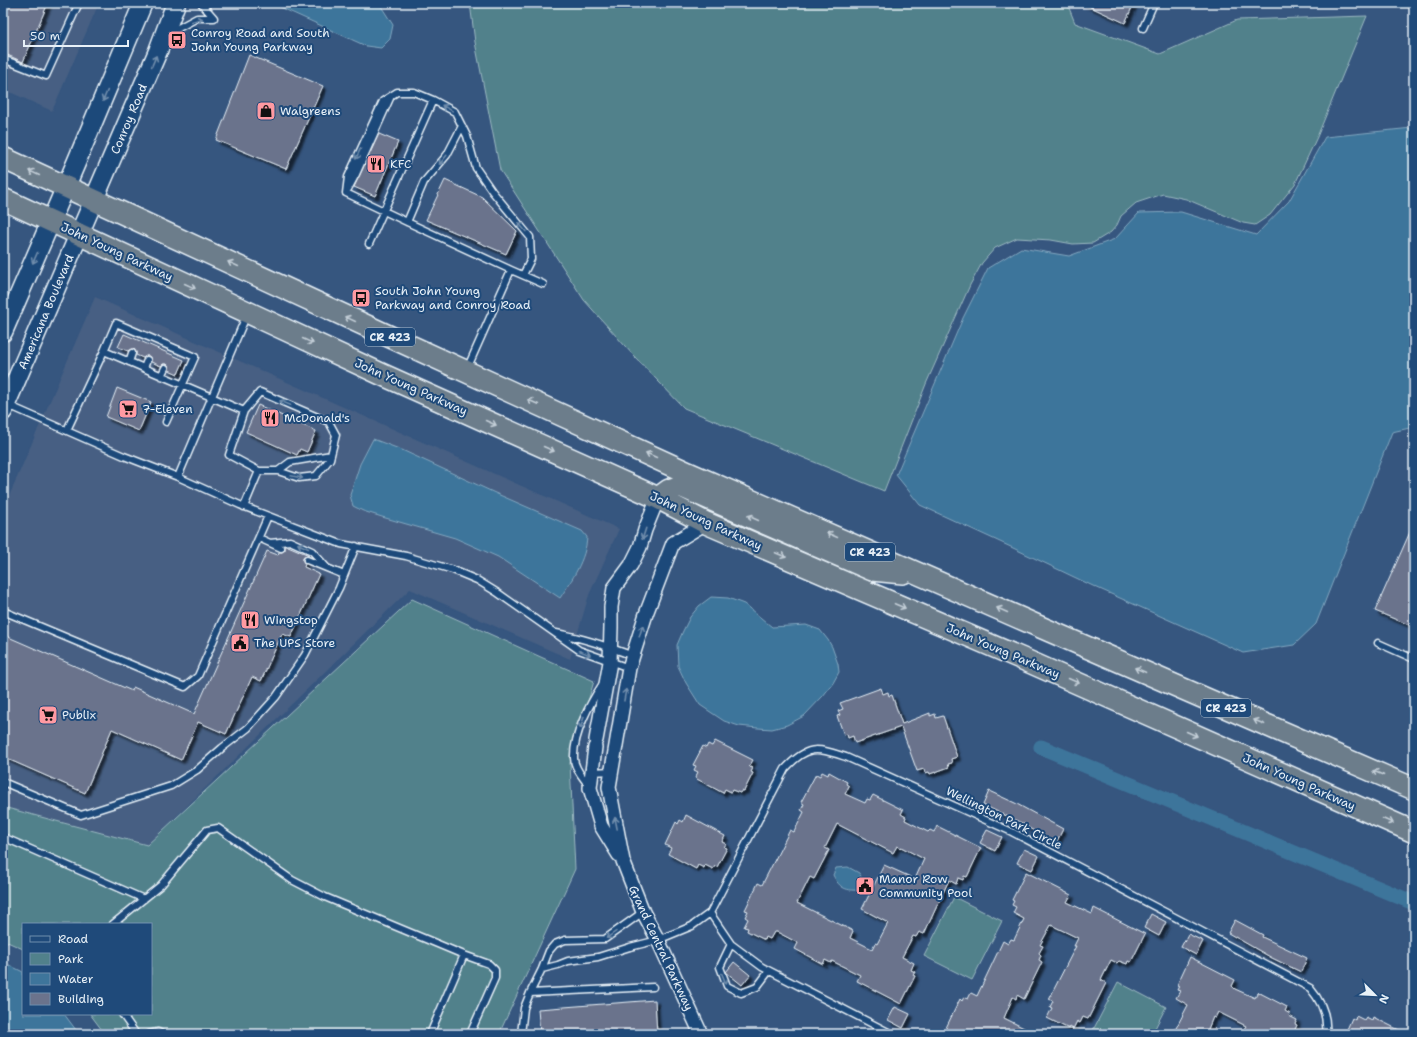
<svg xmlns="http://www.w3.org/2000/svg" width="1417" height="1037" font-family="'Shantell Sans',sans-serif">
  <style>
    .built { fill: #465f83 }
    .green { fill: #51818b; stroke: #9cb9c2 }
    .water { fill: #3e759b; stroke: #82a7c0 }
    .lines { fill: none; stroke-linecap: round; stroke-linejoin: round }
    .canal { stroke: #3e759b; stroke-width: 15 }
    .building { fill: #6b738c; stroke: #e8f1f8; fill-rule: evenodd; filter: url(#shadow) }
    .service-casing { stroke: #e8f1f8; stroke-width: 9 }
    .minor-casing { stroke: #e8f1f8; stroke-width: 16 }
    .secondary-casing { stroke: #e8f1f8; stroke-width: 21 }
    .trunk-casing { stroke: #e8f1f8; stroke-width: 24 }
    .service { stroke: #1f4a7a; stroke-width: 6 }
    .minor { stroke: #1f4a7a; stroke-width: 13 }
    .secondary { stroke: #1f4a7a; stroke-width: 18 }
    .trunk { stroke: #6c7d8b; stroke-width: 21 }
    .oneway { stroke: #6f8dac }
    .oneway2 { stroke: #c3ced7 }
    .labels { text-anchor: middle; stroke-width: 4; stroke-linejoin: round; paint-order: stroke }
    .shield { fill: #1f4a7a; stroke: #acbfd2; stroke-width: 1 }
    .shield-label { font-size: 11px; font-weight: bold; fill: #e8f1f8 }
    .poi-label { font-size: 12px; fill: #e8f1f8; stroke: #1f4a7a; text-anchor: start }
    .street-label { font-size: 12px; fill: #e8f1f8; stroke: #1f4a7a }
  </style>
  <defs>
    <filter id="shadow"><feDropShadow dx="3.5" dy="3.5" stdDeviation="1" flood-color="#0009"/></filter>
  </defs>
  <rect width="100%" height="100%" fill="#36567f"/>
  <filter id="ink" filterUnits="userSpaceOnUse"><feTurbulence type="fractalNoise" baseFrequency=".025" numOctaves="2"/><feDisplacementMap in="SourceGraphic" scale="8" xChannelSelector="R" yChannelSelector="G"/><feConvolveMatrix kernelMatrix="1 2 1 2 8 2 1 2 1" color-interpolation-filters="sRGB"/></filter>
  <g filter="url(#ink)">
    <path class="built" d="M3 3H99L52 111 3 89Z
      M95 297 619 529 589 595 570 659 410 589 147 845 3 807V510Z"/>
    <path class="green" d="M470 3H1067L1075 23 1160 54 1237 20 1367 16 1317 137 1295 184 1270 215 1255 225 1243 223 1186 199 1163 194 1136 203 1121 216 1117 225 1111 232 1093 243 1073 244 1051 240 1017 238 995 248 982 263 970 285 926 384 884 491 684 408 633 355 584 300 500 170 475 42Z
      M412 599 594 681 570 763 575 869 499 1034H105L90 1014H151V924H23V949L3 940V807L147 845Z
      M954 897 1002 921 972 980 924 956Z
      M1118 982 1166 1007 1152 1034H1091Z"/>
    <path class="water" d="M271 3H379L393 25 390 39 381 48 366 46Z
      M1412 128 1414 130V427L1392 432 1316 624 1294 645 1243 653 1093 586 1013 548 920 505 896 475 963 318 988 268 1021 248 1069 256 1115 239 1139 213 1181 212 1256 235 1289 201 1325 137Z
      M373 439 402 450 495 493 582 531 587 537C586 559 572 580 560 598L498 557 455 538 382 517 363 511 353 506 350 495 360 464Z
      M711 597 728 598 744 604 772 627 806 625 820 630 828 640 832 647 838 664 839 672 833 683 823 696 804 716 787 725 772 729 758 728 739 726 724 721 700 705 686 683 678 666 677 645 683 631 690 617 699 606Z
      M848 867 859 873 865 884 862 890C846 891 840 889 833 875L836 868Z
      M3 962 23 972V1014H64L79 1034H3Z"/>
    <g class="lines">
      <path class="canal" d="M1041 747 1414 903"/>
    </g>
    <path class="building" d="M3 3H48L23 62 3 53Z
      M1082 3H1134L1125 23Z
      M249 55 323 86 286 169 216 140Z
      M379 134 398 142 375 196 354 187Z
      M445 180 482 197 517 231 506 254 426 220Z
      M124 334 184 360 178 374 169 370V366L167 364H163L161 366 151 362V359L149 356H146L143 358 136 355V352L134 349H131L128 351 118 347Z
      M117 388 151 402 139 431 106 417Z
      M258 405 316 431 307 452 300 449 297 455 246 432Z
      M1414 523V627L1375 611Z
      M285 546H288L309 555 303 558V561L305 564 304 567 319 574 291 637 282 634 261 681 252 677 226 734 198 722 181 760 112 729 85 793 3 757V643L6 636 132 691 133 687 194 714 267 551 278 555 279 552H282L285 550Z
      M881 688 883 694 888 692 889 696 892 695 902 724 930 713V716L935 714 936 718 943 716 957 757 951 759 952 763 948 764 949 767 930 774 929 772 925 773 924 769 917 771 901 727 855 743 853 736 848 738 847 734 844 735 837 716 840 715 838 711 843 709 840 703Z
      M715 741 753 760 749 767 753 768 751 772 753 773 744 791 742 790 740 793 732 790 731 792 725 789 723 793 695 778 698 772 694 770 696 766 693 765 703 746 706 748 708 744 712 746Z
      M822 772 828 775 829 772 847 782 846 784 849 786 845 794 865 803 867 799 870 800 873 795 903 810 901 814 906 817 905 820 928 832 930 830 934 832 937 826 981 848 967 877 964 876 963 880 958 878 956 884 949 880 924 934 919 932 916 937 913 936 902 957 914 963 911 970 915 972 913 975 915 976 901 1004 857 981 860 975 832 961 831 963 825 960 823 964 795 949 798 943 777 932H774L770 939 766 937 765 940 747 931 748 928 744 927 748 919 745 917 748 911 745 910 758 883 762 885 790 830 794 832 804 812 801 810 804 804 801 802 816 774 820 776ZM837 824 893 853 897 846 900 848 901 847 924 859 915 879 884 865 862 909 888 923 877 944 875 943 872 949 850 938 853 931 797 903 810 877 814 879 829 850 825 848Z
      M989 791 1015 803 1063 829 1056 843 1027 827 1028 826 983 805Z
      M686 815 725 836 722 842 726 844 724 847 727 848 717 867 715 866 713 869 705 865 704 868 698 865 696 869 668 854 671 848 665 845 676 822 678 824 680 820 683 822Z
      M987 830 1002 837 995 851 980 843Z
      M1024 849 1039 856 1032 870 1017 863Z
      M1026 872 1071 895 1067 902 1092 914 1094 908 1145 934 1131 962 1128 961 1127 964 1119 961 1117 963 1111 960 1101 980 1106 983 1088 1019 1083 1017 1080 1023 1077 1021 1073 1029 1070 1027 1069 1029 1047 1018 1052 1008 1050 1007 1053 1001 1049 999 1076 946H1074L1078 938 1051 925 1040 945 1043 946 1039 953 1041 955 1039 960 1042 962 1024 999 1017 995 1016 999 1013 997 1004 1018 1036 1034H943L960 999 962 1001 964 997 968 999 971 993 977 996 1003 941 1008 944 1011 939 1014 940 1024 919 1013 913 1016 907 1012 905 1014 901 1012 900Z
      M1151 914 1166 922 1159 936 1144 928Z
      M1235 920 1263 935 1262 937 1307 958 1301 972 1272 958 1228 933Z
      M1188 934 1203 941 1196 955 1181 947Z
      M1190 957 1235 980 1232 986 1235 989 1255 998 1258 992 1287 1007 1285 1011 1290 1014 1289 1016 1297 1020 1295 1024 1297 1025 1293 1034H1255L1244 1029 1246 1026 1218 1012 1215 1018 1213 1017 1206 1034H1173L1188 1005 1176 998 1180 991 1177 990 1179 986 1177 985Z
      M734 962 750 975 742 985 726 972Z
      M655 1000 657 1034H540L538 1009Z
      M895 1007 910 1014 903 1028 888 1020Z
      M1356 1016 1364 1020 1366 1017 1372 1020 1373 1017 1407 1034H1345L1352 1018 1355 1020Z"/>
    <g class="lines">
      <defs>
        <path id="service" d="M1143 28 1154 3
          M169 33 197 18H214L201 3
          M3 59 46 76 79 3
          M348 189 356 174 391 96
          M407 222 424 182 447 155 462 126
          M369 244 433 100
          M523 275 531 259 530 237 492 191 476 168 467 136 455 112 433 100 414 92H397L383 101 348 177 346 193 407 222 511 270 543 284
          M247 314 178 477 240 505 341 544 406 556 453 570 477 580 498 593 579 650 629 668
          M104 351 116 323 195 357 166 422
          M129 362 132 353
          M144 368 147 360
          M467 369 511 270
          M161 376 165 368
          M8 405 124 456 178 477
          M244 411 260 392 329 422 336 435 330 459 316 476 299 478 278 471H259
          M67 430 104 351 244 411 229 455 259 471 244 507
          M278 471 290 462 331 455
          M259 538 281 548
          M270 543 290 541 312 551 327 568
          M307 560 344 575
          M3 611 185 687 198 676 268 516
          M556 633C583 638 607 646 633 656
          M1378 643 1414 659
          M592 772 612 771
          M3 782 81 815 171 786 197 770 222 748 248 728 276 697 305 655 339 588 356 546
          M588 785C583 777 574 768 574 758 573 735 590 703 602 685
          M3 837 144 899
          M710 913 731 944 762 967 892 1034
          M113 924 161 885 207 830 218 828 292 880 325 897 464 955 489 964 495 970V978L470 1034
          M731 944 720 967 727 986 741 993 757 987 769 971
          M542 969 558 965 568 961 598 957 630 947 658 940 692 926 710 913 785 769C808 744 817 748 846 757L1012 832 1310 988C1322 1002 1328 1016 1326 1034
          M530 993 653 987
          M122 1014 136 1034
          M149 1034 158 1032 162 1034
          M430 1034 464 955
          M521 1034 524 1008 530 993 542 969 549 951 555 944 565 940 605 939 643 912"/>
        <path id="minor" d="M596 740 610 662 611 627V607L614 588 631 565 640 547 645 530 658 498
          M595 747 590 788 601 826 619 855
          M701 1034 658 940 643 912 623 861 609 787 629 668 646 614 673 543 706 523"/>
        <path id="secondary" d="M3 332 76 163 143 3
          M3 411 158 51 176 3"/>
        <path id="trunk" d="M3 158 395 339 686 472 1038 626 1414 789
          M3 199 381 374 658 498 706 523 1025 660 1414 832
          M658 498 669 490 680 486 872 570 903 573"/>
      </defs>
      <use href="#service" class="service-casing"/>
      <use href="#minor" class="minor-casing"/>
      <use href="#secondary" class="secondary-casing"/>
      <use href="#trunk" class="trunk-casing"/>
      <use href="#service" class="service"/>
      <use href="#minor" class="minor"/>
      <use href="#secondary" class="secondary"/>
      <use href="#trunk" class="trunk"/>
    </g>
    <defs><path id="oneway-shaft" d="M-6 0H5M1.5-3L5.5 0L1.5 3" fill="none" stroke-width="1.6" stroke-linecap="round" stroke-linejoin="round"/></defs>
    <g class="oneway">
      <use href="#oneway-shaft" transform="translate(197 20) rotate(-16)"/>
      <use href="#oneway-shaft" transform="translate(154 61) rotate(-67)"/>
      <use href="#oneway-shaft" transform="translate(105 96) rotate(113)"/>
      <use href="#oneway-shaft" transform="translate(447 108) rotate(-151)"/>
      <use href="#oneway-shaft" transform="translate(358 154) rotate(115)"/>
      <use href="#oneway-shaft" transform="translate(443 160) rotate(129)"/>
      <use href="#oneway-shaft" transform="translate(522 227) rotate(-130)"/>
      <use href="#oneway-shaft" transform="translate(35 258) rotate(114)"/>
      <use href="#oneway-shaft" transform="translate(285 403) rotate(-157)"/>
      <use href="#oneway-shaft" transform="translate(297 477) rotate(12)"/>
      <use href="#oneway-shaft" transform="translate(644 534) rotate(108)"/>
      <use href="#oneway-shaft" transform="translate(303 546) rotate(-156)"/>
      <use href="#oneway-shaft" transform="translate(641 631) rotate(-73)"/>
      <use href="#oneway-shaft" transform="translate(585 653) rotate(22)"/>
      <use href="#oneway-shaft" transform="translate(625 695) rotate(-80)"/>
      <use href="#oneway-shaft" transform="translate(582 723) rotate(109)"/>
      <use href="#oneway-shaft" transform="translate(616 823) rotate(-101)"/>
      <use href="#oneway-shaft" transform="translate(611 935) rotate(145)"/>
      <use href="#oneway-shaft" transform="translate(724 979) rotate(68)"/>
    </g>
    <g class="oneway2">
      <use href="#oneway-shaft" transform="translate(34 173) rotate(-155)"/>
      <use href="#oneway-shaft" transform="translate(233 264) rotate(-155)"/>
      <use href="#oneway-shaft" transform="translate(190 286) rotate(25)"/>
      <use href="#oneway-shaft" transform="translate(350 319) rotate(-155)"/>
      <use href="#oneway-shaft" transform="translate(308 341) rotate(25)"/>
      <use href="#oneway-shaft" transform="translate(533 402) rotate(-156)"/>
      <use href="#oneway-shaft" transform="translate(491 423) rotate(24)"/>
      <use href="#oneway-shaft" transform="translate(549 449) rotate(24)"/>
      <use href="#oneway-shaft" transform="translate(651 455) rotate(-156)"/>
      <use href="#oneway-shaft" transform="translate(753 518) rotate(-156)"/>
      <use href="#oneway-shaft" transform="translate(832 535) rotate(-156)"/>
      <use href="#oneway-shaft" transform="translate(781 555) rotate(23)"/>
      <use href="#oneway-shaft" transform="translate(900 606) rotate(23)"/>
      <use href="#oneway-shaft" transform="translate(1002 610) rotate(-156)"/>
      <use href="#oneway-shaft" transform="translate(1140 670) rotate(-157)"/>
      <use href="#oneway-shaft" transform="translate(1074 681) rotate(24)"/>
      <use href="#oneway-shaft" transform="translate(1259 722) rotate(-157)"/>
      <use href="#oneway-shaft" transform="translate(1192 734) rotate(24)"/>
      <use href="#oneway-shaft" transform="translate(1378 773) rotate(-157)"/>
      <use href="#oneway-shaft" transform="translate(1388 821) rotate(24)"/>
    </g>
  </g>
  <defs>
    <symbol id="bus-square" viewBox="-11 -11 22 22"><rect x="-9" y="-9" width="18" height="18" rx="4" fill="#ff9aa2" stroke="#1f4a7a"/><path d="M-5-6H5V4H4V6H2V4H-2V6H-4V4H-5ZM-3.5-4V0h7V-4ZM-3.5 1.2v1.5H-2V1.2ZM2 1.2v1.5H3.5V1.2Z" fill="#111"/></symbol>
    <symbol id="shop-square" viewBox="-11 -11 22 22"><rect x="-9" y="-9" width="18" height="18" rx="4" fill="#ff9aa2" stroke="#1f4a7a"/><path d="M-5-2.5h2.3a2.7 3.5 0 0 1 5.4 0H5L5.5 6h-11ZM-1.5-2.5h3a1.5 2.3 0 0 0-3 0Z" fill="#111"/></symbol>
    <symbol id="restaurant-square" viewBox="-11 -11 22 22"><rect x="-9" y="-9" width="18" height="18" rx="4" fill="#ff9aa2" stroke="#1f4a7a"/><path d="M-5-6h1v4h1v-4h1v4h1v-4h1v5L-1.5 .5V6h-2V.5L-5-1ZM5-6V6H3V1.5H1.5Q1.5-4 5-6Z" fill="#111"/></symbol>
    <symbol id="supermarket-square" viewBox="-11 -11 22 22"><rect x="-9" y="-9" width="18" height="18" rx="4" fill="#ff9aa2" stroke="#1f4a7a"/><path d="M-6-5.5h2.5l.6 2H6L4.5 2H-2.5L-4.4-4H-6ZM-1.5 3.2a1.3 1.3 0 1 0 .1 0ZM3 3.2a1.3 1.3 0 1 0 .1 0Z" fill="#111"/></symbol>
    <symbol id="civic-square" viewBox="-11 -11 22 22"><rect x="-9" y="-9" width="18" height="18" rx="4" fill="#ff9aa2" stroke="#1f4a7a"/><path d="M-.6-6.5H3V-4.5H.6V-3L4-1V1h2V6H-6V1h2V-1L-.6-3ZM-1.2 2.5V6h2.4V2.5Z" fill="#111"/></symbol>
  </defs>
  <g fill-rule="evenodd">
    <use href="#bus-square" x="166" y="29" width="22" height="22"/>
    <use href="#shop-square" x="255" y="100" width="22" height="22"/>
    <use href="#restaurant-square" x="365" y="153" width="22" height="22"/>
    <use href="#bus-square" x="350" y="287" width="22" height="22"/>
    <use href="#supermarket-square" x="117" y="398" width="22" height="22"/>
    <use href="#restaurant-square" x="259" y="407" width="22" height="22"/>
    <use href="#restaurant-square" x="239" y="609" width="22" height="22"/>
    <use href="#civic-square" x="229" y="632" width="22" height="22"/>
    <use href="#supermarket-square" x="37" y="704" width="22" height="22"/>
    <use href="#civic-square" x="854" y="875" width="22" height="22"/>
  </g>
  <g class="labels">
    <g class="shield">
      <rect x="365" y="328" width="50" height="18" rx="3"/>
      <rect x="845" y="543" width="50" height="18" rx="3"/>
      <rect x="1201" y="699" width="50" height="18" rx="3"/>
    </g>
    <g class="shield-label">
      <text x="390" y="341">CR 423</text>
      <text x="870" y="556">CR 423</text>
      <text x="1226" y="712">CR 423</text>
    </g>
    <g class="poi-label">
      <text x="191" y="37">Conroy Road and South<tspan x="191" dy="14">John Young Parkway</tspan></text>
      <text x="280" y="115">Walgreens</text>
      <text x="390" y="168">KFC</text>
      <text x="375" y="295">South John Young<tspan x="375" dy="14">Parkway and Conroy Road</tspan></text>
      <text x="142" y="413">7-Eleven</text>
      <text x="284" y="422">McDonald's</text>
      <text x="264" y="624">Wingstop</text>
      <text x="254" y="647">The UPS Store</text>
      <text x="62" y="719">Publix</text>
      <text x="879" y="883">Manor Row<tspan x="879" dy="14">Community Pool</tspan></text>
    </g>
    <g class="street-label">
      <text transform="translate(129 119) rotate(-67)" y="4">Conroy Road</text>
      <text transform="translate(117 252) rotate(25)" y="4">John Young Parkway</text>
      <text transform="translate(46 312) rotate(-67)" y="4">Americana Boulevard</text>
      <text transform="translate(411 387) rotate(24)" y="4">John Young Parkway</text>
      <text transform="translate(706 521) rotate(25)" y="4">John Young Parkway</text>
      <text transform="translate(1003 651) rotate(23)" y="4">John Young Parkway</text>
      <text transform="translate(1299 782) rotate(24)" y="4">John Young Parkway</text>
      <text transform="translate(1004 818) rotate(26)" y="4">Wellington Park Circle</text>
      <text transform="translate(661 948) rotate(65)" y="4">Grand Central Parkway</text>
    </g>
  </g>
  <rect width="1417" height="1037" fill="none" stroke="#1f4a7a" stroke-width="16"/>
  <rect x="8" y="8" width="1401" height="1021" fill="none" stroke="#e8f1f8" stroke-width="1.5" filter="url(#ink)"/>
  <rect x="22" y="923" width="130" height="92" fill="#1f4a7a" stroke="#6f8dac"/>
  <rect x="30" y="936" width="20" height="6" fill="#1f4a7a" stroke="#6f8dac"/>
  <text x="58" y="943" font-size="12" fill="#e8f1f8">Road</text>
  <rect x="30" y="953" width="20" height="12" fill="#51818b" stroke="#6f8dac"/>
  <text x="58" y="963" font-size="12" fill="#e8f1f8">Park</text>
  <rect x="30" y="973" width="20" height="12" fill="#3e759b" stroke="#6f8dac"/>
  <text x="58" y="983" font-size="12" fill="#e8f1f8">Water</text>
  <rect x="30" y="993" width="20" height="12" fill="#6b738c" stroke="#6f8dac"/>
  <text x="58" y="1003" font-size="12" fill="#e8f1f8">Building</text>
  <g transform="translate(1375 995) rotate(114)" stroke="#1f4a7a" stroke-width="3" paint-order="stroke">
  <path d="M0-3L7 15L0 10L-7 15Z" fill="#e8f1f8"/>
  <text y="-6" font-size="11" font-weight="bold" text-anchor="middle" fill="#e8f1f8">N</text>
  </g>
  <path d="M24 40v6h104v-6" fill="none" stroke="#e8f1f8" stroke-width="2"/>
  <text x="30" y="40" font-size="12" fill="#e8f1f8" stroke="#1f4a7a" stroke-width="3" paint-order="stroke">50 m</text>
</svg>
